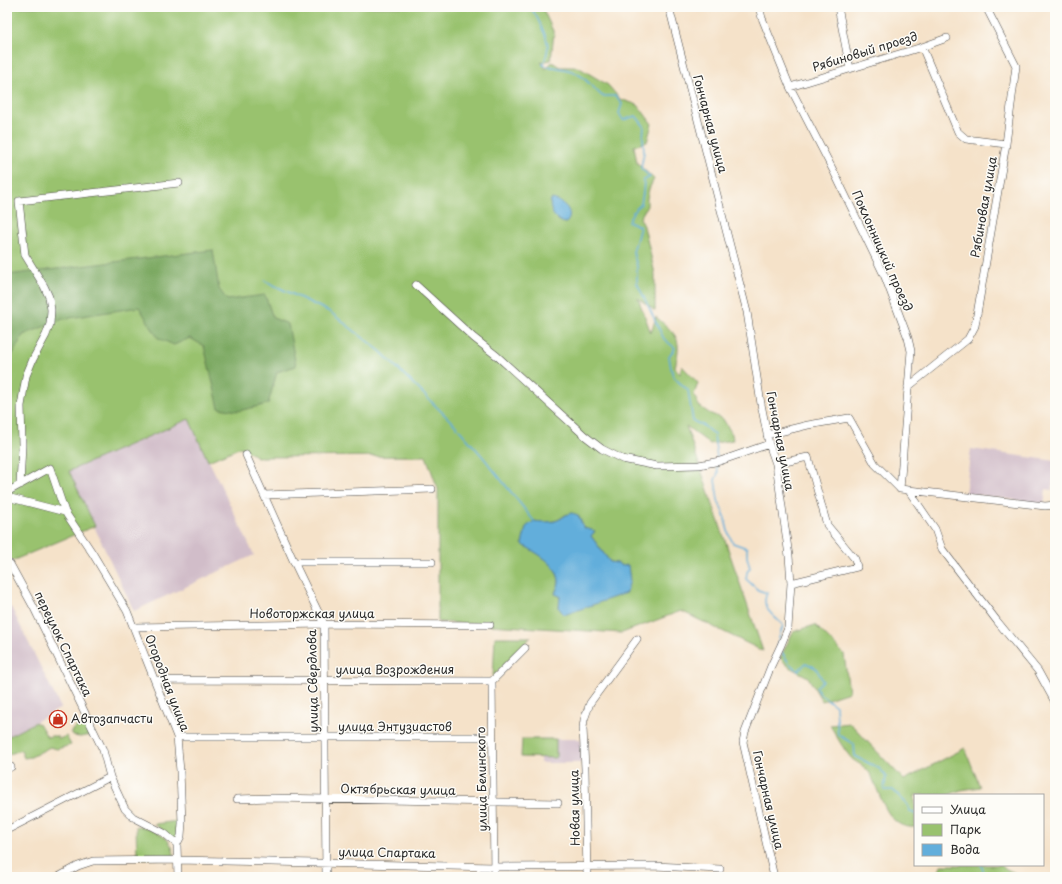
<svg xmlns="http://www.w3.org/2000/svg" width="1062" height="884" font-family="'Playpen Sans',sans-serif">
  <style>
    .industrial { fill: #d1bdc9 }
    .green { fill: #99c26e; stroke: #62764c; fill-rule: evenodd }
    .forest { fill: #7aa861; stroke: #526a46 }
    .water { fill: #62aedb; stroke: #466c83 }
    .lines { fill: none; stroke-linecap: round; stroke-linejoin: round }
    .stream { stroke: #62aedb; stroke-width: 1.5 }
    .minor-casing { stroke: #494643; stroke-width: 8 }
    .minor { stroke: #fff; stroke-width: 7 }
    .labels { text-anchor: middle; stroke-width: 3; stroke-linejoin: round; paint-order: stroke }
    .street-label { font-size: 12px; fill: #2b2b2b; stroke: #fdfcf7 }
    .poi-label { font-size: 12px; fill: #2b2b2b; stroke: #fdfcf7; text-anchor: start }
  </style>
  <rect width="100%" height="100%" fill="#fdfcf7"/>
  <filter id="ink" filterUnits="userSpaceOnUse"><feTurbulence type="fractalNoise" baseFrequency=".025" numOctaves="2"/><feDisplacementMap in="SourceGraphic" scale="8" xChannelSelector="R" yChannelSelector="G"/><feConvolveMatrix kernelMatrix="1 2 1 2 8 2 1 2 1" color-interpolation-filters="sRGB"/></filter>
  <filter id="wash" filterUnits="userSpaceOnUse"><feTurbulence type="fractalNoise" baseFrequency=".012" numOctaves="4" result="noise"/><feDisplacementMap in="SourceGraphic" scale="16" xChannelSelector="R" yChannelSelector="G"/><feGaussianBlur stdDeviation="0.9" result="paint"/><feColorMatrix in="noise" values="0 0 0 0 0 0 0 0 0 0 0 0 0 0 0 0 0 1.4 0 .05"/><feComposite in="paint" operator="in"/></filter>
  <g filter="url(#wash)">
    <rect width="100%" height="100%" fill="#f5e2c9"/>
    <path class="industrial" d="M189 419 254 555 134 611 68 471Z
      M971 449 1055 461 1052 490 1046 489 1044 504 965 493Z
      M11 607 61 708 7 737V609Z
      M556 739H581V763H540V758H556Z"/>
    <path class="green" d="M7 7H542L554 33 551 60 541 62 546 69 552 62 560 67H578L608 85 620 99 638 105 652 124 647 142 634 146 637 163 654 179 649 189 647 199V206L640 218 644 226 655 274V311L638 298 651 333 656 317C678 336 682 338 675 367L680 374 682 366 698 383 694 395 699 406 709 413 723 419 732 434 733 440 710 444 686 426 763 651 681 611 622 633 438 622V489L426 456 257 457 241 447 208 461 189 419 69 471 95 526 7 563ZM565 515H578L584 528 595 531 591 536 610 562 617 563 622 566 559 608 560 596 555 593C556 590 559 585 559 581 557 562 536 553 522 544L534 521C545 523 557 523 565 515Z
      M815 625 844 654 849 692 822 701 808 677 789 667 780 658 793 632Z
      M495 637H531L493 677Z
      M36 722 37 724 39 723 47 737 51 736H57L59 739 66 736 71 745 57 749 50 747 31 757 24 758 21 750 7 755V737Z
      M850 723 904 780 965 748 980 787 961 790 948 795H915V827C885 830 881 791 869 772 865 766 857 763 852 759 843 749 837 737 830 725Z
      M82 724H85L89 726 93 735 80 737 73 736 71 732 73 729Z
      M522 739H556V758L521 757Z
      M178 821 180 836 175 840 154 824Z
      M136 826C153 829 173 836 174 856L172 859 137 858Z
      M941 865H1001L1004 868 1024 877H937Z"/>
    <path class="forest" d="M213 250 219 289 227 300 265 295 273 318 288 324 296 366 277 372 268 404 238 411 219 408 204 346 190 338 174 345 158 338 139 307 63 319 23 335 7 365V275Z"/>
    <path class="water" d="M551 199C563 200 576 213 566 223 555 222 548 209 551 199Z
      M572 513 578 515 584 528 595 531 591 536 610 562 617 563 622 566 628 565 630 581 626 593 564 615 559 608 560 596 555 594C556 590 559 585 559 581 557 562 535 553 522 544L526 527 534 521C541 522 554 523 560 519 565 516 566 514 572 513Z"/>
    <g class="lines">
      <path class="stream" d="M530 7C535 13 538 19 541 26 549 42 550 48 543 65 553 68 567 68 576 73 586 78 594 89 602 96H616L622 104 619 113 623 120 636 116 644 126 643 137 644 152 641 168 650 177 644 180 643 193 641 204 633 212 628 222 635 224 640 227 633 252 637 266V283L664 339 675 348 669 356C672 377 671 376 688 390L693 421 704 426 714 435 717 458
        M265 281 330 312 380 351 456 426 483 457 534 521
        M717 464 718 473 715 480 718 500 724 515 729 535 733 543 747 548V557L750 568 747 572 746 579 758 590 767 593C760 608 773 615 783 625L777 645 778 647
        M781 651 789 663 798 671 806 663 816 668 823 681 816 687 820 694 836 706 838 735 854 744 855 756 880 769 886 776 884 790H893L907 804 910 811 915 814
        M981 865 984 873 990 877"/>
    </g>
  </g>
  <g filter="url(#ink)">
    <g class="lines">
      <defs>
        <path id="minor" d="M669 7 747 312 761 404 769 444 776 464 789 556 791 583 788 628 781 645 771 666 745 732 743 742 774 877
          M759 7 762 18 790 87 835 174 885 277 908 338 911 351 900 489
          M838 7 850 69
          M922 47 958 132 966 139 1006 144
          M790 87 922 47 947 38
          M416 285 474 338 497 356 585 436 602 449 622 459 657 466 699 465 720 461 769 444
          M908 387 968 339 975 326 1006 144 1016 66 986 7
          M767 435 808 425 849 418 875 464 900 489 1045 506 1055 505
          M246 455 294 562 324 624 326 877
          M776 464 808 457 827 525 855 559 857 567 791 583
          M20 485 22 445 21 406 26 376 33 359 46 335 50 324 51 310 49 297 44 286 25 255 19 201 179 183
          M909 491 935 529 942 549 997 621 1038 671 1055 702
          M7 492 50 468 65 512 93 554 127 611 177 737 180 771 182 823 181 836 177 844 178 877
          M264 495 432 489
          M7 497 65 512
          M294 562H432
          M10 564 34 608 103 750 110 777 125 809 133 817 164 833 177 844
          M134 627 324 624 490 625
          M155 680 492 681 525 648
          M492 681 494 877
          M177 737H492
          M7 769 11 767
          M237 799 271 798 558 803
          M7 830 110 777
          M58 877 78 866 93 861 178 860 494 867 654 866 720 869
          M587 877 585 769 583 728 584 720 590 703 637 639"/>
      </defs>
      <use href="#minor" class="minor-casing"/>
      <use href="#minor" class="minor"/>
    </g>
  </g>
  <defs>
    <symbol id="shop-ring" viewBox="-11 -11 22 22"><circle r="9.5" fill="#fdfcf7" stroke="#c8321e" stroke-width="1.5"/><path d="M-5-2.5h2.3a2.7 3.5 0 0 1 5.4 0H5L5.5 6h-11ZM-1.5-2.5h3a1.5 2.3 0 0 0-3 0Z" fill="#c8321e"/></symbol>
  </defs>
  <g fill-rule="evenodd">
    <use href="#shop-ring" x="48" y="709" width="20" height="20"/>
  </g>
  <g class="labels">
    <g class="street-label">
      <text transform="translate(865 52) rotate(-17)" y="4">Рябиновый проезд</text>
      <text transform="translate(710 124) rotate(75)" y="4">Гончарная улица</text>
      <text transform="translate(984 207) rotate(-80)" y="4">Рябиновая улица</text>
      <text transform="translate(882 251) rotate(66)" y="4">Поклонницкий проезд</text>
      <text transform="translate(780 441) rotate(79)" y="4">Гончарная улица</text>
      <text x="312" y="618">Новоторжская улица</text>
      <text transform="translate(63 644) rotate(64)" y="4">переулок Спартака</text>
      <text x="395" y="674">улица Возрождения</text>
      <text transform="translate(313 681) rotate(-91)" y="4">улица Свердлова</text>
      <text transform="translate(167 683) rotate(69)" y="4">Огородная улица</text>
      <text x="395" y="731">улица Энтузиастов</text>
      <text transform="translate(482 779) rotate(-91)" y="4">улица Белинского</text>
      <text transform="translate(398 790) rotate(1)" y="4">Октябрьская улица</text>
      <text transform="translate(768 800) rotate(77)" y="4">Гончарная улица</text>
      <text transform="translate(575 808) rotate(-91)" y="4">Новая улица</text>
      <text transform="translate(387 853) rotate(1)" y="4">улица Спартака</text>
    </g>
    <g class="poi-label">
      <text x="71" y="723">Автозапчасти</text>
    </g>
  </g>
  <rect width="1062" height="884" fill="none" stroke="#fdfcf7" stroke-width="24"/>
  <rect x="914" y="794" width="130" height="72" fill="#fdfcf7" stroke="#a9a8a5"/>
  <rect x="922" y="807" width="20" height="6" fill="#ffffff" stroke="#a9a8a5"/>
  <text x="950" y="814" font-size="12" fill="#2b2b2b">Улица</text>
  <rect x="922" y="824" width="20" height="12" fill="#99c26e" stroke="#a9a8a5"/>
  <text x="950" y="834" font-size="12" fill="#2b2b2b">Парк</text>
  <rect x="922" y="844" width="20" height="12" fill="#62aedb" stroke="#a9a8a5"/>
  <text x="950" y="854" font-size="12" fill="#2b2b2b">Вода</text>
</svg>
